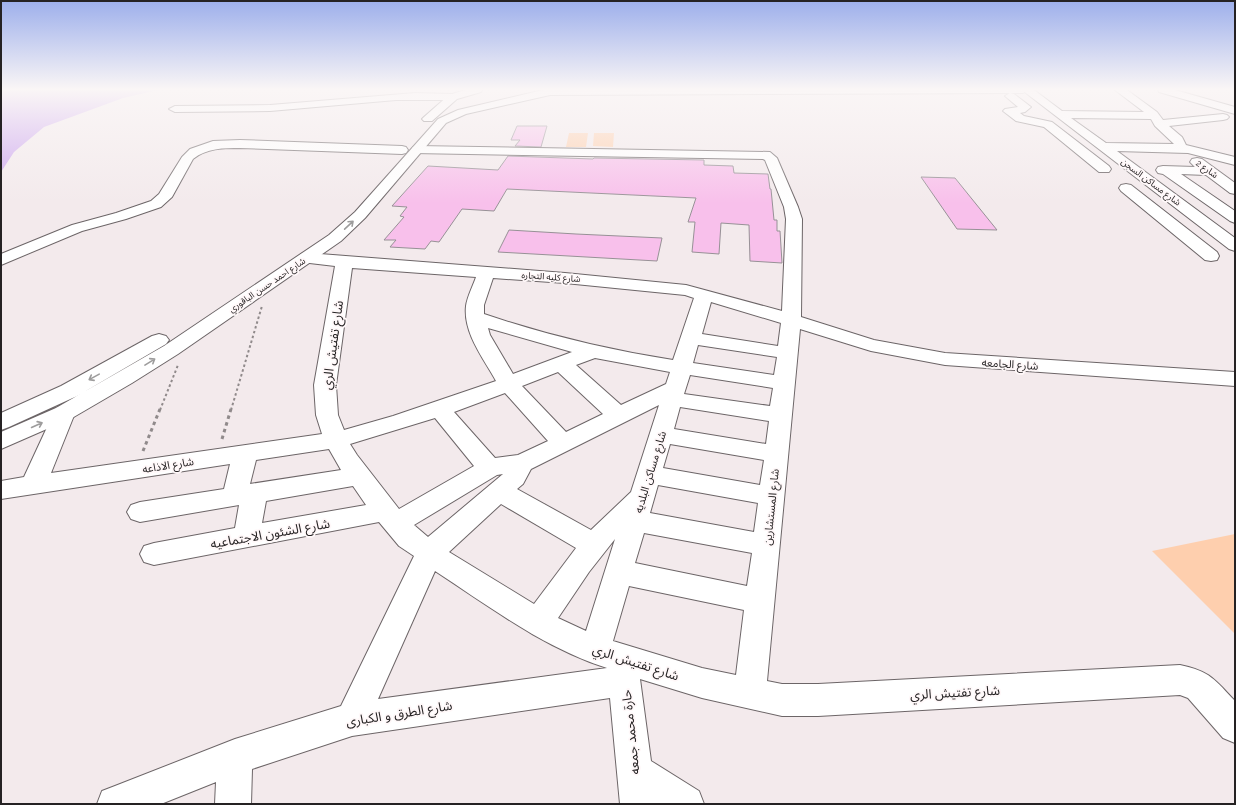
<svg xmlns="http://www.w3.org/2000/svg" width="1236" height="805" font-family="Raleway,'Noto Sans Arabic',sans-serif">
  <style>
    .green { fill: #fecfae }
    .water { fill: #cda8ef }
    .building { fill: #f8c0eb; stroke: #979196 }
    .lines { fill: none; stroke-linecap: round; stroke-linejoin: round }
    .minor-casing { stroke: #6c6567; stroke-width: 2 }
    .major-casing { stroke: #6c6567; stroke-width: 2 }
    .path-far1 { stroke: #908a8b; stroke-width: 2; stroke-dasharray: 2.5 2.5; stroke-linecap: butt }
    .path { stroke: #908a8b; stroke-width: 3; stroke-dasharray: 3.5 3.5; stroke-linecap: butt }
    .minor { fill: #fff; fill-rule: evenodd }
    .major { fill: #fff; fill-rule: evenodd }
    .oneway { stroke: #9d9c9c }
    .labels { text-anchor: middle; stroke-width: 3.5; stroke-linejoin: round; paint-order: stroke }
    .far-street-label { font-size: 9px; fill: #252223; stroke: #fff8f9 }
    .street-label { font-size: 11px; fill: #252223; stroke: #fff8f9 }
    .near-street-label { font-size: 13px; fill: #252223; stroke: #fff8f9 }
  </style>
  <rect width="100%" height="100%" fill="#f3eaec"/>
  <path class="green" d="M569 133H588L586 147H566Z
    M594 133H614L613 147 593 146Z
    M1235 534V634L1152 551Z"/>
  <path class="water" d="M1 90H158L123 98 44 127 14 152 1 172Z"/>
  <path class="building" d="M517 126H547L541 147 515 146 520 140H511Z
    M508 156 593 159 594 158 704 160V165L733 166 734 173 768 174 770 189H771L774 220H777V231H780L782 263 750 261 749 225 721 223 719 254 692 252 695 222H688L696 198 507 189 494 211 462 209 439 242 431 241 425 249 390 247 396 240H384L404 217 400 216 407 207 392 206 428 166 498 170Z
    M921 177 955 178 997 230 957 229Z
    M509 230 576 234 662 238 657 261 498 252Z"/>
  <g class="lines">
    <defs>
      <path id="minor" d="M1022 90H1034L1062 111 1144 112 1115 90H1127L1157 112 1163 120 1223 114 1227 115 1229 117 1227 119 1223 120 1169 126 1182 137 1186 145 1235 157V165L1188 153 1117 151 1235 238V251L1229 249ZM1071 118 1151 119 1155 126 1174 144 1106 143Z
        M1158 90H1175L1235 107V114L1159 92Z
        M415 93 453 94 458 97 453 100H396L270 111 175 112 169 109 175 106 270 105Z
        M1010 93 1014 94 1031 107 1025 112 1020 113 1024 116 1052 122 1109 166 1111 169 1109 172H1099L1044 127 1016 121 1003 111 1005 109 1018 107 1005 96Z
        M240 140 402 146 406 147 408 150 406 153 402 154 240 148C223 148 207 148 193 159L172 197 161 207 126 219 82 231 1 265V254L72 225 116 213 151 201 159 194 182 157 190 149 213 141Z
        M417 146 770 152 777 158 798 207 802 219 801 317 874 340 945 353 1235 372V386L945 365 871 351 800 329 767 681 782 684H818L1180 665C1210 671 1215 680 1235 701V743L1223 738 1188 698 1180 695 818 716H782L702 698 640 679 651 761 699 791 704 804H620L610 698 352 736 252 769 251 804H215L216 782 161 804H97L102 791 115 786 235 739 341 706 414 556 399 546 379 522 154 565 144 562 140 554 144 546 154 543 235 528 239 505 140 522 131 519 127 512 131 505 140 502 224 489 230 464 1 499V481L24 477 56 408 64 406 72 408 75 413 51 473 322 434 316 415 314 385 335 266 301 262 299 258 301 254 307 253 565 273 686 285 782 311 786 219 784 207 765 160 763 159 413 153 411 150 413 147ZM352 268 476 277C473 286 467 297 466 306 463 333 484 359 496 381L393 416 344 430 338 415 336 385ZM493 278 565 283 685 295 694 298 673 360C609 350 546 335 484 314V305ZM711 302 781 323 778 346 702 334ZM488 328 572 352 513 374 490 335ZM698 345 777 357 774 375 693 363ZM595 358 670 372 666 384 621 405 576 365ZM558 372 603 414 566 432 522 386ZM690 375 773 388 770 406 684 394ZM505 393 548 441 518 455 495 458 454 412ZM659 405 631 492 591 530 517 489 523 484 531 469ZM680 407 769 421 766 444 674 429ZM435 418 474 466 399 509 357 455 350 444ZM670 444 764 460 760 485 663 468ZM329 449 341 470 250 484 256 460ZM503 474 428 537 414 525 497 475ZM658 485 758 503 754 532 650 513ZM353 486 366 505 262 523 266 501ZM501 504 576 548 534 604 449 552ZM644 533 752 553 747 586 635 563ZM615 539 586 631 558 618 589 572ZM435 571C490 607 544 648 607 668L378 699ZM629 586 744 610 736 675 702 668 613 641Z
        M1197 158 1202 159 1235 183V194L1230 193 1206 175 1181 174 1235 211V223L1230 221 1163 174 1158 173 1156 170 1158 167 1163 166 1195 167 1190 162 1192 159Z
        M1126 184 1131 185 1217 252 1219 256 1217 260 1211 261 1205 260 1121 191 1119 188 1121 185Z"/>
      <path id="major" d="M465 90H482L481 92 457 99 432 121H424L422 119 424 117 449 95Z
        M543 90H1028L1023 93 550 95 466 114 446 123 365 218 341 241 178 354 132 383 72 418 1 449V432L56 408 164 346 329 235 355 212 438 119 458 110Z
        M159 334 166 336 169 340 166 344 77 396 9 427 1 430V413L61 386 152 336Z"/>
    </defs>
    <use href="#minor" class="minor-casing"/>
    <use href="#major" class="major-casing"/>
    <path class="path-far1" d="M160 410 178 365
      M231 410 262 306"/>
    <path class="path" d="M222 439 231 409
      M143 451 160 409"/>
    <use href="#minor" class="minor"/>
    <use href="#major" class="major"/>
  </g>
  <defs><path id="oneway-shaft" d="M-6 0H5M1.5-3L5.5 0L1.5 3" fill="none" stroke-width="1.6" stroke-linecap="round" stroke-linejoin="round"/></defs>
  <g class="oneway">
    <use href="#oneway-shaft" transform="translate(349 225) rotate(-43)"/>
    <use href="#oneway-shaft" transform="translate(150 362) rotate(-32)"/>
    <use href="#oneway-shaft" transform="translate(94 377) rotate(151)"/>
    <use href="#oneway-shaft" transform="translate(37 425) rotate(-24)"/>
  </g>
  <linearGradient id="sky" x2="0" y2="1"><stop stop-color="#9dafeb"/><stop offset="0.44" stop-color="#faf6f6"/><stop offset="1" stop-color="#faf6f6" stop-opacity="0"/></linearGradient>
  <rect width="1236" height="203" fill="url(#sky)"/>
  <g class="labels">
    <g class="far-street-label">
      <text transform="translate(1207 169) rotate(35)" y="3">شارع 2</text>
      <text transform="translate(1151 182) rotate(37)" y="3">شارع مساكن السجن</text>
      <text transform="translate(551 277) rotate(4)" y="3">شارع كليه التجاره</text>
      <text transform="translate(267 285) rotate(-34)" y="3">شارع احمد حسن الباقوري</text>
    </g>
    <g class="street-label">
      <text transform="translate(1010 364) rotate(4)" y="4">شارع الجامعه</text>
      <text transform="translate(168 465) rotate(-9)" y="4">شارع الاذاعه</text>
      <text transform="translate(650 472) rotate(-73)" y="4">شارع مساكن البلديه</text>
      <text transform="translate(771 507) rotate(-84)" y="4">شارع المستشارين</text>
    </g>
    <g class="near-street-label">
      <text transform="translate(332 345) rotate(-82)" y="5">شارع تفتيش الري</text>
      <text transform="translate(270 533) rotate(-10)" y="5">شارع الشئون الاجتماعيه</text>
      <text transform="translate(636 662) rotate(18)" y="5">شارع تفتيش الري</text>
      <text transform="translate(955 692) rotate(-3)" y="5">شارع تفتيش الري</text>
      <text transform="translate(399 713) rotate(-9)" y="5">شارع الطرق و الكبارى</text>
      <text transform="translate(630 732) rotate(-96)" y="5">حارة محمد جمعه</text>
    </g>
  </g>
  <rect width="1236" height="805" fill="none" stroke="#252223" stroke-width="4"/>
</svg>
